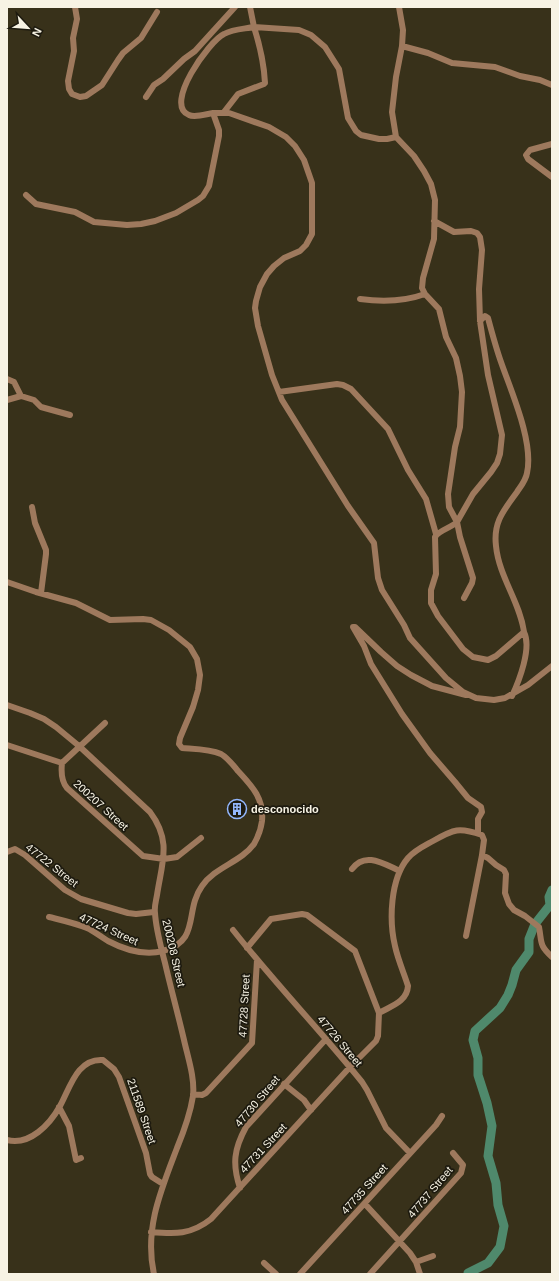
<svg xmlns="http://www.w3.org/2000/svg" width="559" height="1281" font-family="Arial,sans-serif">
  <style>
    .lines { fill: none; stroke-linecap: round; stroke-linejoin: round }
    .stream { stroke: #4f896c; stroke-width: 1.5 }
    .river { stroke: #4f896c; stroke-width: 9 }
    .minor { stroke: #9e795d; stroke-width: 6 }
    .labels { text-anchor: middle; stroke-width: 3.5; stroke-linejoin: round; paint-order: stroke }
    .street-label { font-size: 11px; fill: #f7f3e4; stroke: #1d1a0f }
    .poi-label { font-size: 11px; font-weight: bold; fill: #f7f3e4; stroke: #1d1a0f; text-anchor: start }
  </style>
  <rect width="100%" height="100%" fill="#38311a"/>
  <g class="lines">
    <path class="stream" d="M466 1274 468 1273"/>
    <path class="river" d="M468 1274V1273L488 1263 500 1247 504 1226 498 1205 496 1183 488 1156 492 1126 487 1103 478 1075V1058L473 1040 475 1031 500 1008 508 995 512 985 516 970 529 952V939L535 924 550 905 549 897 552 890"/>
    <path class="minor" d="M75 7 77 19 73 38 74 51 68 81 69 89 72 94 80 97 86 96 102 85 118 60 123 53 141 38 157 12
      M250 7 254 27 299 30 311 35 325 47 339 69 348 118 356 131 361 135 379 139H387L396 137 392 112 396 77 402 46 403 30 399 7
      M402 46 428 53 452 63 495 67 520 76 540 80 552 85
      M146 97 154 85 163 79 184 59 195 51 235 7
      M213 113H229L269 127 286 137 295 146 304 160 312 183V234L306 245 300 251 284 258 274 266 267 274 260 287 256 301 255 308 258 326 272 375 282 400 348 506 374 543 378 578 382 590 404 625 410 638 446 678 463 692 476 698 494 700 505 698 528 685 552 666
      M396 137 414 156 424 171 431 184 435 200 434 239 423 278 422 288 425 294 439 309 446 337 456 358 460 376 462 392 460 427 455 447 448 494 449 507 457 522C451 528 439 530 435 537L436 574 431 590V603L438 616 463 649 473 657 488 660 496 656 524 632C532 648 519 681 512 696
      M552 144 530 150 526 155 528 159 552 177
      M26 195 36 204 75 212 94 222 127 225 141 224 155 221 176 213 198 200 203 196 209 186 219 136V130L213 113C206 114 195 118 189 115 163 105 209 41 224 34 233 29 244 29 254 27 260 46 264 63 265 83L264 84 238 94 224 112
      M434 221 454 232 471 231 477 233 480 237 482 250 479 289 480 321 488 375 502 435 500 454 497 463 491 472 473 494 457 522 460 537 473 578 472 583 464 598
      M360 299C382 302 403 302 425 294
      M480 321 485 316 488 318C492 333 496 348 501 362 511 391 534 442 527 473 526 480 521 486 517 492 504 510 493 522 496 546 499 577 520 602 524 632
      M7 379 14 382 21 396 34 400 41 407 70 415
      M279 392 337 384 343 385 351 389 388 429 408 470 426 499 436 534
      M7 400 21 396
      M32 507 35 523 46 550V554L41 593
      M7 582 36 592 76 603 110 620 143 619 151 620 169 630 190 647 197 659 200 675 198 690 193 707 180 738 179 744 182 748C194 749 210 749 221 754 228 758 233 765 238 771 253 787 264 799 262 821 261 829 258 837 254 844 241 862 215 867 202 886 184 911 201 941 163 951 143 956 125 950 108 941 101 937 94 931 87 928 75 923 61 920 49 917
      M466 695 432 686 411 675 397 666 381 652 355 627H353L364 646 371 664 402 714 430 753 455 782 468 798 481 807 482 812 478 819V833
      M7 705 30 713 44 719 56 727 79 746 150 812C172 841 162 862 157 895 156 901 154 907 155 913 156 930 161 947 165 963 171 989 178 1014 184 1040 188 1058 195 1078 193 1096 190 1115 184 1131 177 1148 161 1190 144 1229 154 1274
      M105 723 62 763C61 772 61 781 67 788L143 856 164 859 177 857 201 838
      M7 745 62 763
      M7 852 15 849 25 855 65 890 81 899 128 913 136 914 154 912
      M352 869C365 851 384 864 400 871
      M233 930C274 982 320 1030 362 1082L367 1090 386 1128 410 1153
      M466 936 482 855
      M247 948 271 919 302 914 307 915 355 951 379 1013
      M284 1084 304 1100 311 1110
      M193 1094 202 1095 206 1093 252 1043 257 960
      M59 1107 69 1126 76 1160 81 1158
      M7 1140C30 1146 50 1124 60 1106 70 1088 77 1058 103 1060L114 1069 119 1077 146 1153 150 1174 152 1177 163 1184
      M240 1188C232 1164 234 1149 246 1127L326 1039
      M365 1204 410 1253 416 1262 420 1274
      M151 1232C175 1234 191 1235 211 1219L350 1067 376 1041 378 1036 379 1013C391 1006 407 1002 408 986 404 973 398 960 395 946 389 921 390 879 408 858 415 850 424 846 433 841 454 829 459 827 482 835L484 840 482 855 488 858 496 865 504 870 506 874 505 893 509 904 514 910 525 916 539 927C542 943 539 945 552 957
      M416 1262 433 1256
      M264 1263 276 1274
      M300 1274 436 1125 442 1116
      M370 1274 461 1173 463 1165 453 1153"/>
  </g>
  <defs>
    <symbol id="building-ring" viewBox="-11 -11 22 22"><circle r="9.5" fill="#1d1a0f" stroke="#93b7fd" stroke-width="1.5"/><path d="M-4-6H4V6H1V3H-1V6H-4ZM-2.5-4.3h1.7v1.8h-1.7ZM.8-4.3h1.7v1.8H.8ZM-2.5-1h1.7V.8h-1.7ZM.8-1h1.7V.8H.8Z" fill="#93b7fd"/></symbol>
  </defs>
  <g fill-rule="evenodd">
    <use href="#building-ring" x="226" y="798" width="22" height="22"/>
  </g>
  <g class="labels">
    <g class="street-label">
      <text transform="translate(101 805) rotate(42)" y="4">200207 Street</text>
      <text transform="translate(52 865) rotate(38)" y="4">47722 Street</text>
      <text transform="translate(109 929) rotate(24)" y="4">47724 Street</text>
      <text transform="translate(174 953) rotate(77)" y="4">200208 Street</text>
      <text transform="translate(244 1006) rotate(-87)" y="4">47728 Street</text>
      <text transform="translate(340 1041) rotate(50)" y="4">47726 Street</text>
      <text transform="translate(257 1101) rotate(-50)" y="4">47730 Street</text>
      <text transform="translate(142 1111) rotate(71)" y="4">211589 Street</text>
      <text transform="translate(263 1148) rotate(-47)" y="4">47731 Street</text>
      <text transform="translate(364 1189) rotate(-48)" y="4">47735 Street</text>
      <text transform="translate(430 1192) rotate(-50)" y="4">47737 Street</text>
    </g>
    <g class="poi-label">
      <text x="251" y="813">desconocido</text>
    </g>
  </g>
  <rect width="559" height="1281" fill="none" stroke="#f7f3e4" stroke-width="16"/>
  <g transform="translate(28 28) rotate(116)" stroke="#1d1a0f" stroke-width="3" paint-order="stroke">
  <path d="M0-3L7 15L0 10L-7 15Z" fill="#f7f3e4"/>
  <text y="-6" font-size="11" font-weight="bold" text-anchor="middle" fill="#f7f3e4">N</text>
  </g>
</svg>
